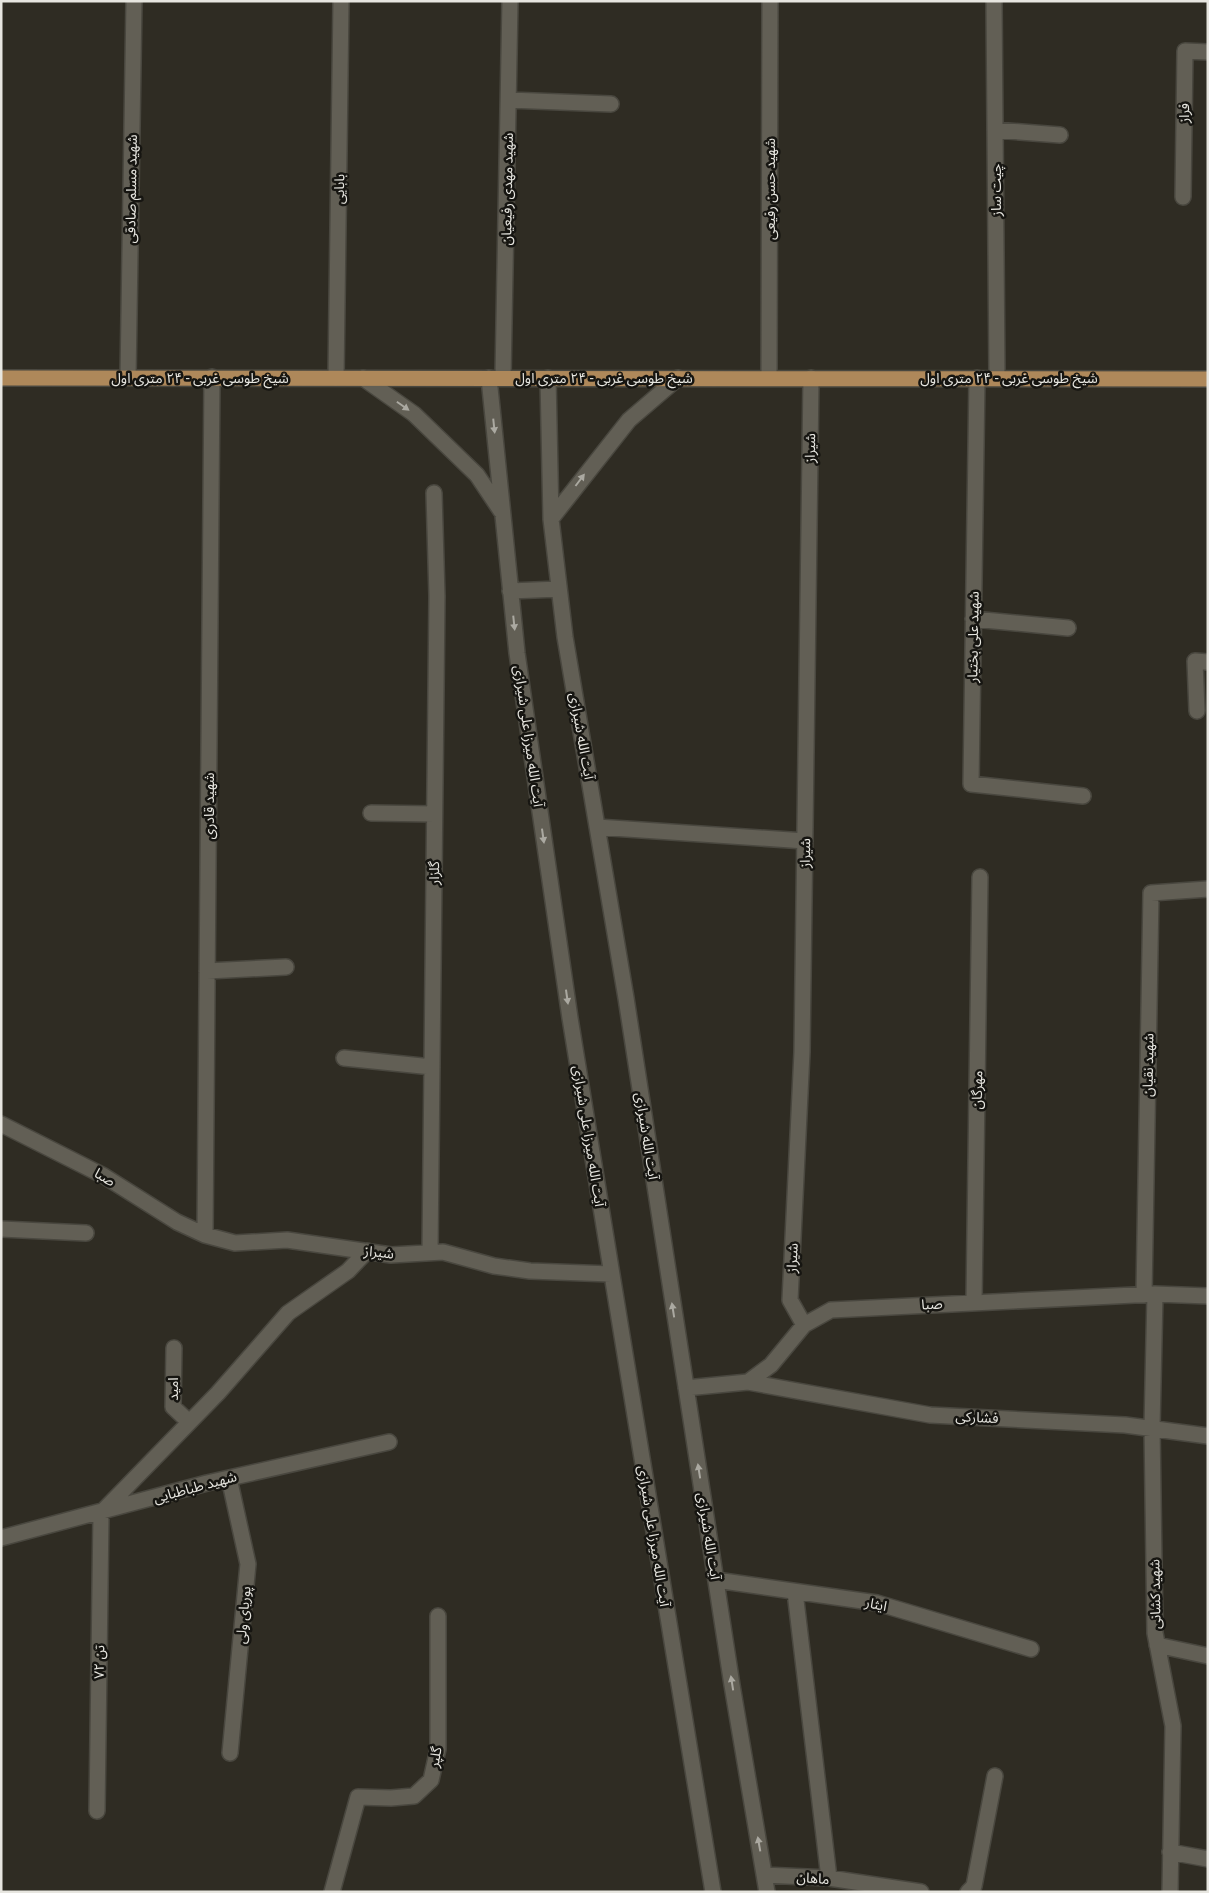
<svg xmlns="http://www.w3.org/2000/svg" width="1209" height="1893" font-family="Roboto,'Noto Sans Arabic',sans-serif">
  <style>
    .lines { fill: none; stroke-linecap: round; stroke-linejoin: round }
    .minor-casing { stroke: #49473f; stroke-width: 18 }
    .major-casing { stroke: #49473f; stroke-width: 18 }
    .minor { stroke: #625f55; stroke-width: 15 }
    .major { stroke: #ae885a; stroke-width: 15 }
    .oneway { fill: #aba9a1 }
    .labels { text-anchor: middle; stroke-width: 5; stroke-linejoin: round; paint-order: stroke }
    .street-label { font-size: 14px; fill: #e7e6e0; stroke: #161511 }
  </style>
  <rect width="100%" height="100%" fill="#2f2c23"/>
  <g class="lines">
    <defs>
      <path id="minor" d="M994 1 997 378
        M509 100 611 104
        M995 130 1060 135
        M1183 197 1185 51 1208 52
        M503 377 510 1
        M128 378 134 1
        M336 378 341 1
        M363 378 414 414 477 475 501 511
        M489 378 517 653 570 1018 713 1892
        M548 378 551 519 565 637 626 998 732 1685 767 1892
        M769 378 770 1
        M977 378 971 784 1083 796
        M551 519 629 420 678 378
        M510 591 559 589
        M973 619 1068 628
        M1197 711 1195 661 1208 662
        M371 813 434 814
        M597 827 805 841
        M207 971 286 967
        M344 1058 432 1067
        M1 1124 104 1176 177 1222 205 1235 235 1243 287 1240 391 1255 443 1252 494 1266 530 1271 611 1274
        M1 1229 86 1233
        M205 1235 212 377
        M430 1252 437 596 434 493
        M1155 1294 1152 1427 1155 1633 1173 1726 1170 1892
        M1144 1295 1151 893 1208 889
        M974 1302 980 877
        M804 1325 790 1300 802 1052 811 378
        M174 1348 173 1407 189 1422
        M748 1382 930 1415 1125 1425 1208 1436
        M686 1388 748 1382 771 1365 804 1325 831 1310 1155 1294 1208 1296
        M229 1478 248 1564 230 1753
        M1 1538 207 1483 389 1442
        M716 1580 877 1603 1031 1649
        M795 1592 829 1878
        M1157 1645 1208 1656
        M97 1811 101 1513 218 1393 288 1313 348 1271 367 1251
        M1170 1852 1208 1859
        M764 1875 829 1878 921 1892
        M332 1892 358 1797 391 1798 414 1796 431 1780 438 1749V1616
        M968 1892 974 1886 995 1776"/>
      <path id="major" d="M1 378 1208 379"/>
    </defs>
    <use href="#minor" class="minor-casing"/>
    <use href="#major" class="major-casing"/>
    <use href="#minor" class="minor"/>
    <use href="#major" class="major"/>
  </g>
  <defs><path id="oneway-solid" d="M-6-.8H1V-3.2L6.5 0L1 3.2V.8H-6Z" transform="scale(1.25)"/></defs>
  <g class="oneway">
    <use href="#oneway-solid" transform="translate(403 406) rotate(35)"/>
    <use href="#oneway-solid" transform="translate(494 426) rotate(84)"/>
    <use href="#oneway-solid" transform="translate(580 480) rotate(-53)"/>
    <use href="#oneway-solid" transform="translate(514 623) rotate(84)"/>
    <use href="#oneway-solid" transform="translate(543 836) rotate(82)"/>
    <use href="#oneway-solid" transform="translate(567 997) rotate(82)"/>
    <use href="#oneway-solid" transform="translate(673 1310) rotate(-99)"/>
    <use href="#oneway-solid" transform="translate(699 1471) rotate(-99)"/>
    <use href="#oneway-solid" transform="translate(732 1683) rotate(-99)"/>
    <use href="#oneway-solid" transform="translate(759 1844) rotate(-100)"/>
  </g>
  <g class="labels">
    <g class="street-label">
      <text transform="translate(1184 113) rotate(-89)" y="5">فراز</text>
      <text transform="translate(131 189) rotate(-89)" y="5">شهید مسلم صادقی</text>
      <text transform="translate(339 189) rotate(-89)" y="5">بابایی</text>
      <text transform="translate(507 189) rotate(-89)" y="5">شهید مهدی رفیعیان</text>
      <text transform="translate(770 189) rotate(-90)" y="5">شهید حسن رفیعی</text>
      <text transform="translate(996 190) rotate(-90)" y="5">چیت ساز</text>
      <text x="200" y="383">شیخ طوسی غربی - ۲۴ متری اول</text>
      <text x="604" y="383">شیخ طوسی غربی - ۲۴ متری اول</text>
      <text x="1009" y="383">شیخ طوسی غربی - ۲۴ متری اول</text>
      <text transform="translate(810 448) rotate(-89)" y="5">شیراز</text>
      <text transform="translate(973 637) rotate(-89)" y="5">شهید علی بختیار</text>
      <text transform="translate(529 736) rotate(82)" y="5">آیت الله میرزا علی شیرازی</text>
      <text transform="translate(582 736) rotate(80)" y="5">آیت الله شیرازی</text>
      <text transform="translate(209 806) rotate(-90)" y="5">شهید قادری</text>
      <text transform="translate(805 853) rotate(-89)" y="5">شیراز</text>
      <text transform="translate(434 873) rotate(-89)" y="5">گلزار</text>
      <text transform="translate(1148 1065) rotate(-89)" y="5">شهید نقیان</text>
      <text transform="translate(977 1090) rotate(-89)" y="5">مهرگان</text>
      <text transform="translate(589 1136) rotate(81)" y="5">آیت الله میرزا علی شیرازی</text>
      <text transform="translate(647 1136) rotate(81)" y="5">آیت الله شیرازی</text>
      <text transform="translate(105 1177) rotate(30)" y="5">صبا</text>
      <text transform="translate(379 1252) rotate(6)" y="5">شیراز</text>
      <text transform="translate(792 1258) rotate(-87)" y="5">شیراز</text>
      <text transform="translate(932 1304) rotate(-3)" y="5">صبا</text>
      <text transform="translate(173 1389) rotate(-90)" y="5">امید</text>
      <text transform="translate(977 1417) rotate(3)" y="5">فشارکی</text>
      <text transform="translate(195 1487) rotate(-15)" y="5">شهید طباطبایی</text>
      <text transform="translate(654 1536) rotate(81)" y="5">آیت الله میرزا علی شیرازی</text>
      <text transform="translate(709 1536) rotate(81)" y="5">آیت الله شیرازی</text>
      <text transform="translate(1155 1594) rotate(-91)" y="5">شهید کشانی</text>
      <text transform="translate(876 1604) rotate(12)" y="5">ایثار</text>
      <text transform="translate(243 1615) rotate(-85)" y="5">پوریای ولی</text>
      <text transform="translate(99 1662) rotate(-89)" y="5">۷۲ تن</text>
      <text transform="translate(435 1757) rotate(-81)" y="5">گلپر</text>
      <text transform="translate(813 1878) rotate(4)" y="5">ماهان</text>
    </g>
  </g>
  <rect width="1209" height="1893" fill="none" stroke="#e7e6e0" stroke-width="5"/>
</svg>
